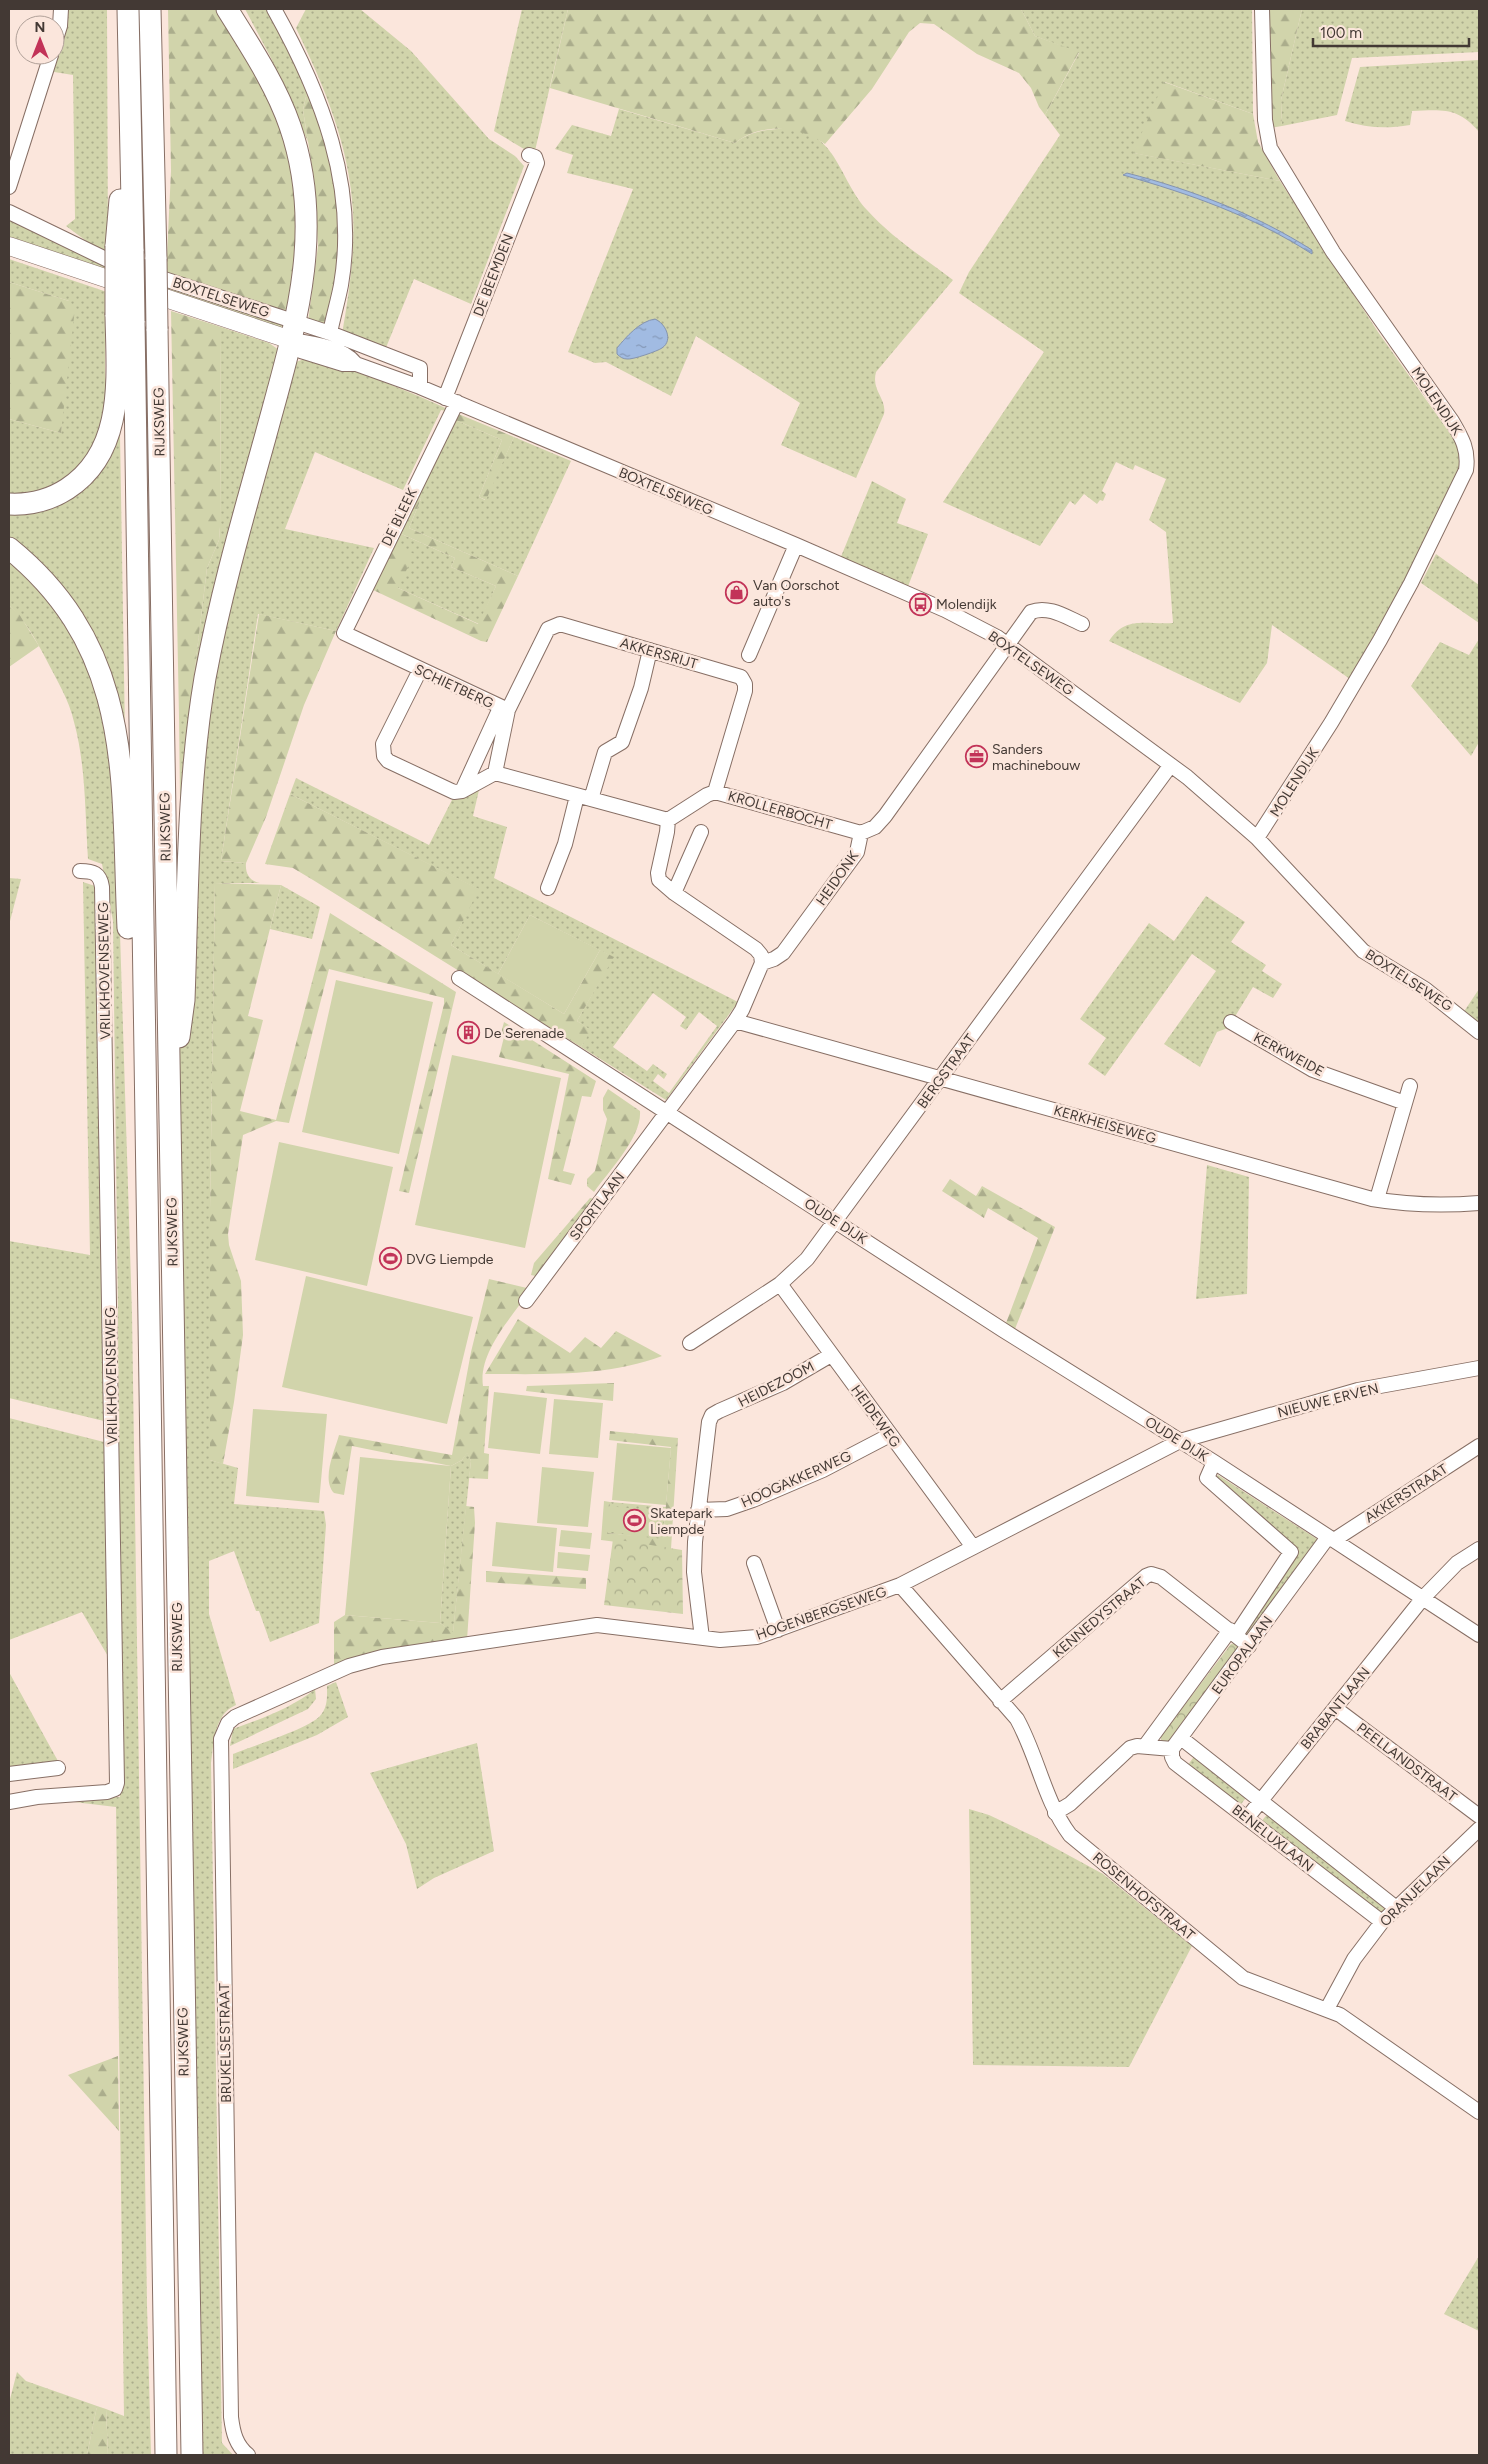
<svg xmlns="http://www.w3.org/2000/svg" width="1488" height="2464" font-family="Figtree,sans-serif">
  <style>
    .grass { fill: url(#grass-dots); fill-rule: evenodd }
    .forest { fill: url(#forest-firs) }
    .park { fill: url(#park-crowns) }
    .garden { fill: #d1d4ab }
    .water { fill: url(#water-ripples); stroke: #8594ae }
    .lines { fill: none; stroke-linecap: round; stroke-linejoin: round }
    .minor-casing { stroke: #876f65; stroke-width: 16 }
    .major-casing { stroke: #876f65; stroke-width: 19 }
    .highway-casing { stroke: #876f65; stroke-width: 23 }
    .minor { stroke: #fff; stroke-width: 14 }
    .major { stroke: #fff; stroke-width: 18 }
    .highway { stroke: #fff; stroke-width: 21 }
    .highway-bridge-casing { stroke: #876f65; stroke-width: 23; stroke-linecap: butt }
    .highway-bridge { stroke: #fff; stroke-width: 21 }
    .labels { text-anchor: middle; stroke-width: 5; stroke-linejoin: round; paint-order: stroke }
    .street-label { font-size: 14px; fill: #433934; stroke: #fbe6dc }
    .poi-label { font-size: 14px; fill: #433934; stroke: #fbe6dc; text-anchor: start }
  </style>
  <defs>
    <pattern id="grass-dots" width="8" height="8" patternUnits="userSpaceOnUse" patternTransform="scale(1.25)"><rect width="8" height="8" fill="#d1d4ab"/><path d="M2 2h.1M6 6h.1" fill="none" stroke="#abad8c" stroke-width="1.8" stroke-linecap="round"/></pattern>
    <pattern id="forest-firs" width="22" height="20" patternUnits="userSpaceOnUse" patternTransform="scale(1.25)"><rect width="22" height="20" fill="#d1d4ab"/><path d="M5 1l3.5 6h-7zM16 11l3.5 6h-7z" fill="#abad8c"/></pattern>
    <pattern id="park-crowns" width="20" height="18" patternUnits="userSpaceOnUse" patternTransform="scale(1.25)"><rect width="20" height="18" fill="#d1d4ab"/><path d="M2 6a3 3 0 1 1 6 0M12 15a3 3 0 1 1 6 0" fill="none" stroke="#abad8c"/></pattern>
    <pattern id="water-ripples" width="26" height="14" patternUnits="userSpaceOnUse" patternTransform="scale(1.25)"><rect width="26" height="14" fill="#a1bbe2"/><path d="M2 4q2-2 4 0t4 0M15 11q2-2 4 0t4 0" fill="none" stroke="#8599b8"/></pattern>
  </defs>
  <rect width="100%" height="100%" fill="#fbe6dc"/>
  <path class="grass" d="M66 9H107L108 257 66 226 75 219 73 75 48 71 55 55Z
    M245 9H274L309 83 303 110 308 142 271 58Z
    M306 9H360L411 51 489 139 515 156 524 166 471 304 414 279 385 350 342 334C349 294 355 254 353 213 350 147 324 86 296 28Z
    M522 9H568L534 155 494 131Z
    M1021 9H1252L1253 114 1165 82 1134 153 1280 181 1378 332 1459 446 1463 463 1415 561 1350 679 1272 625 1267 663 1240 703 1109 641C1126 615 1146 625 1173 623L1166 532 1149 520 1166 479 1135 465 1133 470 1116 462 1102 491 1106 494 1103 501 1100 500 1097 504 1084 494 1075 505 1070 501 1040 546 943 502 1044 352 959 293 969 272 1060 135 1045 115 1079 53 1035 36Z
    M1302 9H1479V52L1352 58 1337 115 1282 126 1281 100Z
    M1479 60V132C1458 107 1443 110 1412 111L1410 125C1386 129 1367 128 1345 121L1360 67Z
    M619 109 735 143C748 133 761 130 777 129 836 124 837 177 867 210 891 237 924 258 953 280L876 372C871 391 887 398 884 414L856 478 781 445 800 403 696 336 671 396 606 362 595 363 568 352 633 189 567 173 573 155 555 149 572 125 611 136ZM643 323 662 348 632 359 622 341Z
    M9 217 287 323 280 328 9 237Z
    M9 259 107 292C106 318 105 343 105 369 105 379 107 389 107 399 105 434 87 466 56 483 42 491 25 495 9 494V419L61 433 69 301 9 282Z
    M221 327 269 343 279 350 232 543 181 881 179 716H189L207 568 219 540 220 527Z
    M307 358C360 371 407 390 456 413L441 410 403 490 315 452 285 529 374 548 336 631 258 614 221 861 246 863C245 874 250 881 260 883H215L210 1209V1460L238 1468 234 1504 324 1511 326 1525 319 1623 270 1642 259 1611H256L234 1551 209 1561V1614L236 1705C214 1714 214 1743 211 1763L222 2443 233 2455H200L178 1058 182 966 214 654 296 362Z
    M453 419 502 440 479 497 485 500 514 437 571 461 518 576 409 528 421 499 414 496Z
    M114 435H120L125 733 110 686 9 543V509H35Z
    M872 481 906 499 897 523 928 534 907 589 840 559Z
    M397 532 455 558 451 567 496 586 479 624 398 588 392 543Z
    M1436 554 1479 585V623L1421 583Z
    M9 558C22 572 38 585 49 600 89 651 103 712 115 774L132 1314 147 2305 151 2455H108L106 2409 124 2416 116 1807 57 1800 120 1797 118 1315 113 921 102 864 88 859C85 814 86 766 74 722 69 699 56 679 46 659 36 640 25 620 9 605Z
    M1479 639V742L1471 756 1411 686 1440 642 1469 655Z
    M296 778 429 845 453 798 462 797 479 790 473 816 507 827 494 878 738 1002 666 1100 581 1047 590 1030 577 1021 613 957 530 915 498 974 451 945 478 889 290 794ZM653 993 686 1017 680 1026 686 1030 699 1012 717 1026 669 1093 653 1081 658 1074 664 1079 667 1074 653 1064 647 1071 613 1047Z
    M9 878 21 879 9 925Z
    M83 882 95 886 98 897 108 1422 9 1398V1241L90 1255Z
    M281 885 320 907 312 939 270 929Z
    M1206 896 1245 922 1231 942 1266 965 1262 971 1282 984 1273 998 1253 987 1228 1028 1217 1032 1200 1067 1164 1044 1216 971 1192 954 1105 1076 1088 1064 1106 1038 1080 1019 1149 923 1174 941Z
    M1479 989V1026L1463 1013Z
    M1207 1165 1249 1177 1247 1294 1196 1299Z
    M9 1418 108 1443 109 1658 82 1612 9 1640Z
    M467 1452 471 1461 453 1633 440 1623 451 1466 462 1460Z
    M1218 1475 1320 1541 1248 1637 1243 1631 1294 1552 1215 1478Z
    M610 1502 666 1507 663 1540 608 1533Z
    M9 1672 64 1772 9 1780Z
    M336 1682 348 1717 317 1735 233 1769V1754C252 1746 308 1729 320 1716 328 1707 327 1697 327 1686Z
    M315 1689 316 1699 308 1709 230 1746 233 1729C261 1719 292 1708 315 1689Z
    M477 1743 494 1851 434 1878 417 1889 406 1844 370 1773Z
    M1196 1754 1248 1795 1239 1807 1187 1766Z
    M969 1809 989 1815 1035 1837 1103 1874 1192 1946 1129 2067 973 2065Z
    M1269 1812 1390 1907 1380 1914 1260 1823Z
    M1479 2256V2331L1444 2314Z
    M17 2372 26 2381 97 2406 87 2455H9V2403Z"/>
  <path class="forest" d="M168 9H223L291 148 300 218 290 316 166 277 171 171Z
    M568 9H1021L1035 36 1079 52 1045 115 1039 107 1031 88 1019 73 977 54 934 24 920 23 909 32 872 89 825 144C798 126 762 122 735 143L550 88Z
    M1266 9H1302L1281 100 1282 126 1270 128Z
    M1164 82 1253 114 1258 142 1280 181 1133 153Z
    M309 83 338 185 339 277 325 325 308 322 318 246 314 179 303 110Z
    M9 282 69 301 75 308 61 433 9 419Z
    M171 311 221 327 220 527 219 540 207 568 189 717 179 716Z
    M456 413 514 437 486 500 479 497 502 440 453 419Z
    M414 496 421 499 409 528 518 576 487 642 481 641 371 589 392 543 414 554 398 588 478 624 496 586 451 567 455 558 397 532Z
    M9 605 19 614 39 646 9 667Z
    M259 614 336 631 304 705 266 817 246 863 221 861Z
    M290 794 479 889 451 945 564 1014 600 950 614 957 577 1021 591 1030 581 1047 313 880 293 868 265 864Z
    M215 883 281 885 248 1016 263 1020 240 1111 276 1120 330 913 456 992 409 1193 399 1191 444 1004V998L329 969 289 1123 276 1121 243 1135 228 1234 229 1245 241 1281 243 1335 234 1402 223 1464 210 1460V1209Z
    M504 1022 596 1081 591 1097 582 1096 563 1171 575 1174 571 1185 548 1179 569 1074 499 1057 504 1037 501 1033Z
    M608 1089 640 1111C642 1137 609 1171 594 1192L587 1186V1179L595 1171 607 1119 603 1110V1098Z
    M950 1179 976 1196 982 1186 1055 1227 1015 1329 1006 1323 1038 1238 988 1208 984 1218 942 1191Z
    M590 1198 600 1200 540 1277 531 1275 534 1263Z
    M489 1279 531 1289C512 1317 478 1352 483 1386H489L484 1453 489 1454 488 1479 469 1478 471 1461 467 1453 462 1460 451 1466 352 1446 344 1495 334 1493C321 1479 335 1450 339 1435L452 1455 471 1352Z
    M518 1319 570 1353 585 1337 601 1348 616 1331 662 1356C605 1377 545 1374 485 1374Z
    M614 1383 613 1401 526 1391 527 1386Z
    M610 1431 678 1438 671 1549 601 1540 604 1501 610 1502 608 1533 663 1539 671 1447 609 1440Z
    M466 1506 474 1507 475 1523 467 1640 334 1665V1622L345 1615 440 1623 453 1632Z
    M486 1571 586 1578V1589L486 1582Z
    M118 2056 119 2131 68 2075Z
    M97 2406 106 2409 108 2455H87Z"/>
  <path class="park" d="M613 1539 682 1550 683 1614 604 1605Z
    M1235 1643 1241 1649 1170 1744 1161 1742V1736L1231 1644Z"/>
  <path class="garden" d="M530 915 600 950 564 1014 498 974Z
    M336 980 433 1002 399 1154 302 1132Z
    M452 1055 561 1078 525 1248 415 1225Z
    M279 1142 393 1167 367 1286 255 1260Z
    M306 1276 473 1317 447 1424 282 1387Z
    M494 1392 547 1398 540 1454 488 1448Z
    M554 1399 603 1403 598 1458 549 1454Z
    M253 1409 327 1414 319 1503 246 1496Z
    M617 1443 671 1448 666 1505 612 1500Z
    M360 1457 451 1466 440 1623 345 1615Z
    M542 1467 594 1472 588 1527 537 1523Z
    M606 1506 664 1511 662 1538 604 1531Z
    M496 1522 557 1528 553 1572 492 1566Z
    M561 1530 592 1533 590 1549 559 1546Z
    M558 1552 590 1555 588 1571 557 1568Z"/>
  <path class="water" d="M1127 173C1193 190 1255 214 1312 250V254C1253 216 1190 194 1123 175Z
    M655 319C665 323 674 340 662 348 658 351 632 360 627 359 623 359 620 357 617 354V348C626 337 640 321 655 319Z"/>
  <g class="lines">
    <defs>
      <path id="minor" d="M274 9C321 93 358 186 341 285 338 301 333 317 330 333
        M55 42 60 26 61 9
        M9 187 51 55
        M9 212 112 262 330 333 420 368V387
        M291 340 301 351 343 364H356L420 387 796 545 945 610 997 637 1187 777 1257 838 1363 951 1425 989 1479 1032
        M291 340C311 343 343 347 355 363
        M445 398 537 163 535 157 529 155
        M457 402 344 633 508 710 495 773 668 820
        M749 655 796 545
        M420 670 383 744 384 756 388 761 454 792 462 791 495 773
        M508 710 548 629 560 624 741 677 745 684V691L715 792
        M462 791 500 708
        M591 799 605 752 622 742 641 688 650 650
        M1257 838 1331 723 1380 640 1411 583 1466 470C1469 450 1462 438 1452 421L1333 252 1270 148 1265 120 1262 9
        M548 888 565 844 577 796
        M674 893 701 832
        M762 963 761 955 756 949 674 893 659 880 658 873 667 832 668 820 707 795 715 792 861 833
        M459 978 1003 1330 1214 1462 1479 1635
        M735 1021 1372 1199C1408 1205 1442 1206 1479 1203
        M1231 1022 1313 1070 1405 1103
        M1377 1199 1410 1086
        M780 1284 973 1547
        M526 1301 735 1021 742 1010 762 963 774 959 783 953 857 852 861 833 875 827 885 816 1031 612C1048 605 1066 617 1082 624
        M690 1343 780 1284 807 1259 1170 766
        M1214 1462 1207 1478 1291 1552 1236 1635
        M698 1510 727 1509 753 1500 823 1470 890 1435
        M1334 1540 1479 1446
        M754 1563 778 1630
        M900 1585 1017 1719C1038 1757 1044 1800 1070 1835L1243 1978 1340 2015 1479 2112
        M702 1638 694 1572 695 1542 709 1422 712 1415 719 1411 783 1383 831 1355
        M1000 1701 1146 1576 1151 1574 1161 1577 1249 1646
        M1335 1708 1479 1816
        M1181 1738 1395 1907
        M1145 1746 1230 1630
        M1172 1749V1757L1175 1763 1382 1922
        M9 1774 58 1768
        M9 1802 37 1797 107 1792 115 1789 117 1783 102 887C100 873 93 871 80 871
        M1055 1813 1070 1804 1130 1748 1137 1746 1172 1749 1328 1537
        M1247 1818 1423 1598 1457 1563 1479 1549
        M1327 2009 1354 1959 1382 1922 1479 1829
        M248 2455C236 2445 233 2433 231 2417L221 1739 228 1723 235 1717 349 1666 382 1657 597 1625 720 1640 757 1637 900 1585 1180 1441 1358 1390 1479 1368"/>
      <path id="major" d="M9 246 291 340"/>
      <path id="highway" d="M128 9 133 251
        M150 9 156 259
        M116 246 120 200
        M134 321 166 2455
        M157 329C167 1038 176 1747 192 2455
        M9 504C29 505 50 500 67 489 126 451 117 376 116 315
        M9 548C136 651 121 781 128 928
        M179 1037 184 1000C188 892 187 784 205 678 220 597 243 517 265 438 293 334 327 233 290 126 276 85 250 46 227 9"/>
    </defs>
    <use href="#minor" class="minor-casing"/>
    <use href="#major" class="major-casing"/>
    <use href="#highway" class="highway-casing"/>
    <use href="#minor" class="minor"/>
    <use href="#major" class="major"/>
    <use href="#highway" class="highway"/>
    <defs>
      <path id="highway-bridge" d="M133 251 134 321
        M156 259 157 329
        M116 315V246"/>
    </defs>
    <use href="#highway-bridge" class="highway-bridge-casing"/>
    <use href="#highway-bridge" class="highway-bridge"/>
  </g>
  <defs>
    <symbol id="shop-ring" viewBox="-11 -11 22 22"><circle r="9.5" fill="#fbe6dc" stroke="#c23358" stroke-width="1.5"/><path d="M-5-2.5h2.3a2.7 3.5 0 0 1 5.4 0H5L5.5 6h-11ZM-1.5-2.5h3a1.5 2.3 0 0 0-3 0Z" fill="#c23358"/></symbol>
    <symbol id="bus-ring" viewBox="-11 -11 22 22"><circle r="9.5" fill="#fbe6dc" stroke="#c23358" stroke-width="1.5"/><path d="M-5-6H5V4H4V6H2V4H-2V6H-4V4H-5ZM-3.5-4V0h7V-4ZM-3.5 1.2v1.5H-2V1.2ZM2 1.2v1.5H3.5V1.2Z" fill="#c23358"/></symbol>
    <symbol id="office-ring" viewBox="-11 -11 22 22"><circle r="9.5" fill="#fbe6dc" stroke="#c23358" stroke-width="1.5"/><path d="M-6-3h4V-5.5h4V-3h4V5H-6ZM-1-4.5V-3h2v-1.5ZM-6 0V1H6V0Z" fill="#c23358"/></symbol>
    <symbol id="building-ring" viewBox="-11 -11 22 22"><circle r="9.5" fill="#fbe6dc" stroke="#c23358" stroke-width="1.5"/><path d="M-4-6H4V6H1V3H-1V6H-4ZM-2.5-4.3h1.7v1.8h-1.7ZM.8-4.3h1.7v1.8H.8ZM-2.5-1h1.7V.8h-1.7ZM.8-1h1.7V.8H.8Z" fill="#c23358"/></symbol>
    <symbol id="stadium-ring" viewBox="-11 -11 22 22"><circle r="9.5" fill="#fbe6dc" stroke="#c23358" stroke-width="1.5"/><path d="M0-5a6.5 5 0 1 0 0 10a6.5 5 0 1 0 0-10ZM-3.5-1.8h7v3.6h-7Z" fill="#c23358"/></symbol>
  </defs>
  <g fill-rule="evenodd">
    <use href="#shop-ring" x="724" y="580" width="25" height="25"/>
    <use href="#bus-ring" x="908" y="592" width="25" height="25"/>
    <use href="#office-ring" x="964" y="744" width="25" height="25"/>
    <use href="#building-ring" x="456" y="1020" width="25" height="25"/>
    <use href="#stadium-ring" x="378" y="1246" width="25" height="25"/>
    <use href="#stadium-ring" x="622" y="1508" width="25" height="25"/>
  </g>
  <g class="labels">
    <g class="street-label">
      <text transform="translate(493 275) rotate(-69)" y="5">DE BEEMDEN</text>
      <text transform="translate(221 297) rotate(18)" y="5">BOXTELSEWEG</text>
      <text transform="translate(1437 401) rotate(56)" y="5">MOLENDIJK</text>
      <text transform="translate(159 422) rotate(-91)" y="5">RIJKSWEG</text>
      <text transform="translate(666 491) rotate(23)" y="5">BOXTELSEWEG</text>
      <text transform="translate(399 517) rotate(-64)" y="5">DE BLEEK</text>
      <text transform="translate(659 653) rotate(16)" y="5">AKKERSRIJT</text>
      <text transform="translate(1031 663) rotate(35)" y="5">BOXTELSEWEG</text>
      <text transform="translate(454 686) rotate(25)" y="5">SCHIETBERG</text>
      <text transform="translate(1294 782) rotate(-58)" y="5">MOLENDIJK</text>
      <text transform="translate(780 810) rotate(16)" y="5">KROLLERBOCHT</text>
      <text transform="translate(165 827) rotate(-91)" y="5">RIJKSWEG</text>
      <text transform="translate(837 878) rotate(-55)" y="5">HEIDONK</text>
      <text transform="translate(104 971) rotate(-91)" y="5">VRILKHOVENSEWEG</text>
      <text transform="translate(1409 980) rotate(33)" y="5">BOXTELSEWEG</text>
      <text transform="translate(1289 1054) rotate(28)" y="5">KERKWEIDE</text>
      <text transform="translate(946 1071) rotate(-54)" y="5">BERGSTRAAT</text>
      <text transform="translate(1105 1124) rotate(16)" y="5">KERKHEISEWEG</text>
      <text transform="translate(597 1206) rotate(-53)" y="5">SPORTLAAN</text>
      <text transform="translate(836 1221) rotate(33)" y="5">OUDE DIJK</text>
      <text transform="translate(172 1232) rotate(-91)" y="5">RIJKSWEG</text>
      <text transform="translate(111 1376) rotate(-91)" y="5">VRILKHOVENSEWEG</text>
      <text transform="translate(776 1384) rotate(-27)" y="5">HEIDEZOOM</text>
      <text transform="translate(1328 1400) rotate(-14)" y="5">NIEUWE ERVEN</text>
      <text transform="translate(876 1416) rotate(54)" y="5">HEIDEWEG</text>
      <text transform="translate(1177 1439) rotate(32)" y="5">OUDE DIJK</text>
      <text transform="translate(796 1479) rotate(-24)" y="5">HOOGAKKERWEG</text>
      <text transform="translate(1406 1493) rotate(-33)" y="5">AKKERSTRAAT</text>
      <text transform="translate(821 1613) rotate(-19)" y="5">HOGENBERGSEWEG</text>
      <text transform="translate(1099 1617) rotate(-40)" y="5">KENNEDYSTRAAT</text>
      <text transform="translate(177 1637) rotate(-90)" y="5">RIJKSWEG</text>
      <text transform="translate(1242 1655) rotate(-54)" y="5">EUROPALAAN</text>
      <text transform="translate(1335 1708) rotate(-51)" y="5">BRABANTLAAN</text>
      <text transform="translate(1407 1762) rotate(37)" y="5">PEELLANDSTRAAT</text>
      <text transform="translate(1273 1838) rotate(38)" y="5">BENELUXLAAN</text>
      <text transform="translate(1415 1891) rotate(-45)" y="5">ORANJELAAN</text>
      <text transform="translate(1144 1896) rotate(40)" y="5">ROSENHOFSTRAAT</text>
      <text transform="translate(183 2042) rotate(-91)" y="5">RIJKSWEG</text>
      <text transform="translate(225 2043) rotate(-91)" y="5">BRUKELSESTRAAT</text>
    </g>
    <g class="poi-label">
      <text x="753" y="590">Van Oorschot<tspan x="753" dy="16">auto's</tspan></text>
      <text x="936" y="609">Molendijk</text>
      <text x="992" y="754">Sanders<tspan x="992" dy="16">machinebouw</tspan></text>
      <text x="484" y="1038">De Serenade</text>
      <text x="406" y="1264">DVG Liempde</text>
      <text x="650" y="1518">Skatepark<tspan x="650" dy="16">Liempde</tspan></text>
    </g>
  </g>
  <rect width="1488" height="2464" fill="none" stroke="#433934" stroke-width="20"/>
  <g transform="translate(40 40)"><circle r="24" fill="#fbe6dc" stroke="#b1a199"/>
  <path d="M0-4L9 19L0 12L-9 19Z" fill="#c23358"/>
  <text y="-8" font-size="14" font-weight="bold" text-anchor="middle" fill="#433934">N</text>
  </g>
  <path d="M1313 38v8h156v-8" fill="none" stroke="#433934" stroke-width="2.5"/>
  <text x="1320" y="38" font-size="15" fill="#433934" stroke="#fbe6dc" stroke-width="4" paint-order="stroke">100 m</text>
</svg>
